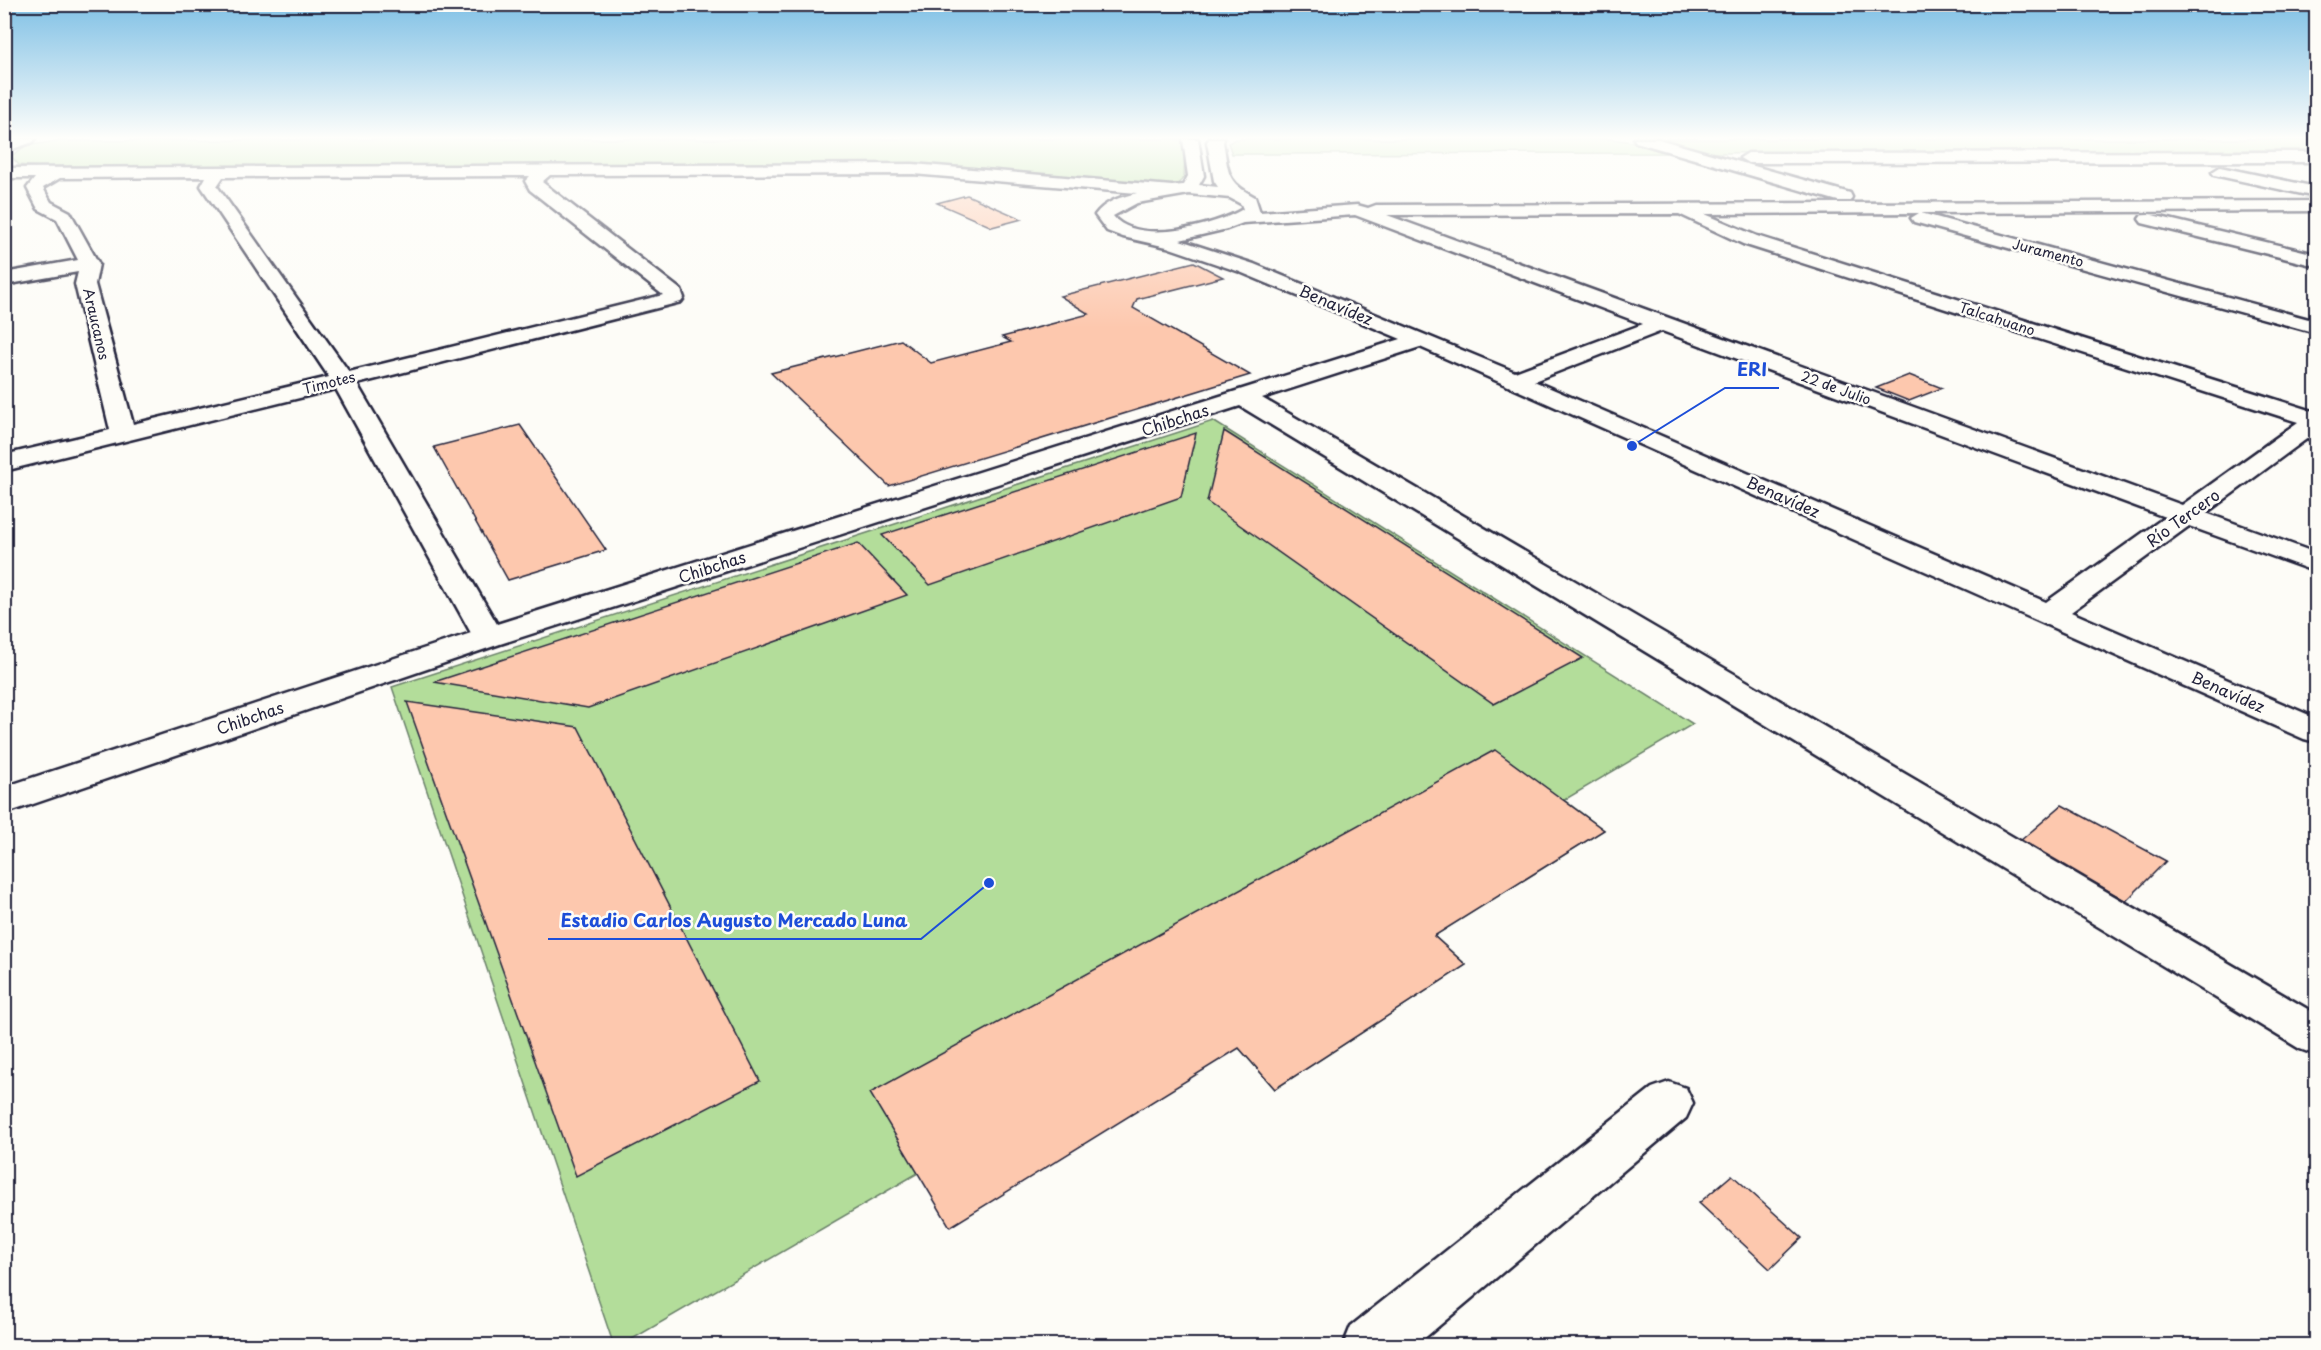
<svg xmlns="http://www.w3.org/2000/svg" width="2321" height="1350" font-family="'Playpen Sans',sans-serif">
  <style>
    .green { fill: #b3dd9a; stroke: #6a806a; stroke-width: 1.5 }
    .building { fill: #fdc8ae; stroke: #22223b; stroke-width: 1.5 }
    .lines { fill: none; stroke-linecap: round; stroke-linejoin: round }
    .minor-casing { stroke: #22223b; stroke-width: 5 }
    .minor { fill: #fdfcf7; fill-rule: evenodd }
    .labels { text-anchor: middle; stroke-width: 5; stroke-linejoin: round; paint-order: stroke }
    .far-street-label { font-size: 14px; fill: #22223b; stroke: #fdfcf7 }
    .street-label { font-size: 16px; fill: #22223b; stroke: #fdfcf7 }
    .leader { fill: none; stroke: #1d4ed8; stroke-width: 2 }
    .callout-dot { fill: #1d4ed8; stroke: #fdfcf7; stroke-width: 2 }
    .callout-label { font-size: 18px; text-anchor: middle; font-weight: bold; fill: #1d4ed8; stroke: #fdfcf7; stroke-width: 5; stroke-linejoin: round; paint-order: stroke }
  </style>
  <rect width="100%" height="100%" fill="#fdfcf7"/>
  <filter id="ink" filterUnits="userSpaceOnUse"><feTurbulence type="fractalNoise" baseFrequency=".0167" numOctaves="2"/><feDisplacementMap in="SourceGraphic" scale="12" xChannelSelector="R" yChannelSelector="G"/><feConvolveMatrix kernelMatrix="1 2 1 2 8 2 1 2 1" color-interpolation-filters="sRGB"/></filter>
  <g filter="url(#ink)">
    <path class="green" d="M474 139H1174L1185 141 1184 178 1174 187 961 166 885 164 70 170 19 165 11 156 26 146 56 141Z
      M1236 139H1612L1632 142 1666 153 1232 154 1228 143Z
      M1668 139H2316V150L1698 153 1666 143 1665 140Z
      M1213 421 1693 724 1564 800 1604 830 1434 936 1466 965 1275 1089 1239 1048 918 1173 622 1345 614 1346 392 687Z"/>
    <path class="building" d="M967 195 1022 219 992 227 937 203Z
      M1194 262 1223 277 1137 299 1133 308 1250 375 889 486 771 373 901 340 931 363 1011 342 1002 337 1089 314 1060 296Z
      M1909 375 1942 388 1909 401 1876 388Z
      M520 425 606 550 508 580 434 447Z
      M1224 431 1583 658 1494 704 1207 502Z
      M1196 433 1181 497 930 585 882 535Z
      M858 543 907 595 588 708 434 682Z
      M407 702 578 727 760 1081 576 1176Z
      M1495 750 1604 830 1434 936 1466 965 1275 1089 1239 1048 950 1227 870 1093Z
      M2062 805 2166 861 2126 901 2020 841Z
      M1732 1175 1802 1238 1770 1269 1699 1203Z"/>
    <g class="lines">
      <defs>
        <path id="minor" d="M14 139H35L33 142 4 152V143Z
          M1183 139H1198L1204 176 1199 185 1218 187 1214 181 1207 142 1209 139H1224L1223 142C1229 173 1225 181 1255 197L1260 212 1357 205 1368 208 1376 205 2316 201V211L1921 213 2316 321V333L1914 222 1911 218 1919 213 1705 214 1757 236 2316 412V432L2206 513 2316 553V572L2189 526 2071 612 2316 718V742L2304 739 1420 347 1262 398 2316 1014V1055L2300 1049 1240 406 500 644 4 814V787L471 633 336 389 4 471V455L110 430 75 284 78 272 4 285V273L78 260 57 219 38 209 27 188 35 178H4V168L913 164 1172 186 1183 185 1188 176ZM913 174 1137 193C1121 197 1105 201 1095 215L1107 231 1123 237 1167 247 1240 272 1401 339 497 624 357 384 681 302 684 298 681 290 542 182 550 175ZM530 176 525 181 530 190 663 295 349 372 217 186 223 177ZM206 177 201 186 329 377 133 424 95 284 99 264 70 212 51 202 43 188 60 178ZM1189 194 1230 198 1241 204 1243 209C1215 226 1137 246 1113 216L1137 203ZM1679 214 1743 244 2298 422 2182 505 1387 215ZM1355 215 1643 324 1515 372 1254 264 1180 240 1227 229 1243 223ZM1662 331 2165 517 2046 602 1534 381Z
          M1634 139H1658L1850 193 1852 197 1850 201H1838L1636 142Z
          M2316 152V162L1748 163 1740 158 1748 153Z
          M2220 167 2316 187V197L2214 175 2212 172Z
          M2148 214 2316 254V266L2142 223 2139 219 2142 215Z
          M1669 1082 1686 1088 1693 1103 1686 1118 1415 1346H1343L1351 1326 1652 1088Z"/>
      </defs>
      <use href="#minor" class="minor-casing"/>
      <use href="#minor" class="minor"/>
    </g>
  </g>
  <linearGradient id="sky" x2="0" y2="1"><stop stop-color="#7fc0e5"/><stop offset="0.42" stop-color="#fefefb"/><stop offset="1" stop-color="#fefefb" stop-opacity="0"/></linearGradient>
  <rect width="2321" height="328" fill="url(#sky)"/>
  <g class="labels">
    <g class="far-street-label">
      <text transform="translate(2048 253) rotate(15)" y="5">Juramento</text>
      <text transform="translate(1997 319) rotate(18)" y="5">Talcahuano</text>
      <text transform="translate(96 324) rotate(77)" y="5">Araucanos</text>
      <text transform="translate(329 383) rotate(-14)" y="5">Timotes</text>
      <text transform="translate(1836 388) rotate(20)" y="5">22 de Julio</text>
    </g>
    <g class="street-label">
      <text transform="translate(1336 305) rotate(23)" y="6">Benavídez</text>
      <text transform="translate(1175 420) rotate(-18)" y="6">Chibchas</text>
      <text transform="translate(1783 497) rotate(24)" y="6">Benavídez</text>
      <text transform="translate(2183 518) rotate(-36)" y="6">Río Tercero</text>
      <text transform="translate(712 567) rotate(-18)" y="6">Chibchas</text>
      <text transform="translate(2228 692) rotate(24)" y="6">Benavídez</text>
      <text transform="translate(250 718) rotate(-19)" y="6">Chibchas</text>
    </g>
  </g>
  <path class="leader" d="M1632 446L1725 388H1779M989 883L921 939H548"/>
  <g class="callout-dot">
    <circle cx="1632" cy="446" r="6"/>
    <circle cx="989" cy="883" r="6"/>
  </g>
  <g class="callout-label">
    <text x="1752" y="376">ERI</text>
    <text x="734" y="927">Estadio Carlos Augusto Mercado Luna</text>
  </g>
  <rect width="2321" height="1350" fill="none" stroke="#fdfcf7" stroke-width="24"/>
  <rect x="12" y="12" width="2297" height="1326" fill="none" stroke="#22223b" stroke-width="2" filter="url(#ink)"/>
</svg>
